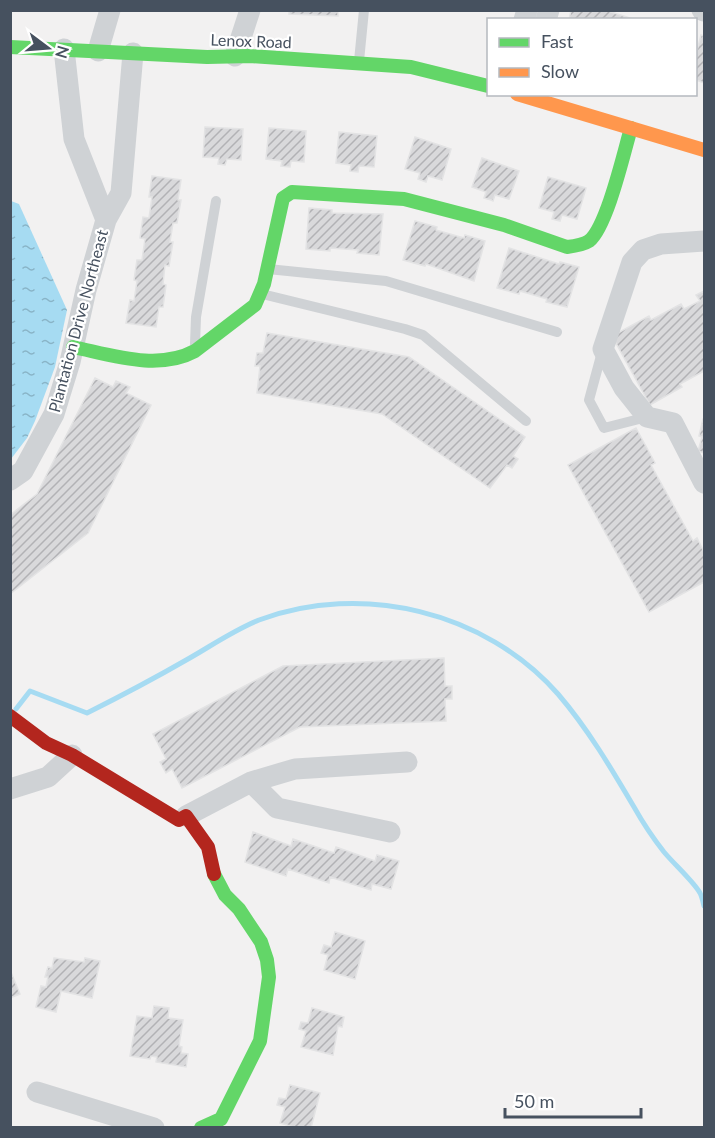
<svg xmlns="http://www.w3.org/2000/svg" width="715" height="1138" font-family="Lato,sans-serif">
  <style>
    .water { fill: url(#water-ripples) }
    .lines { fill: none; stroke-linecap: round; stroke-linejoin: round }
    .stream { stroke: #a6dbf2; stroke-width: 5 }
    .building { fill: url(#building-hatch); stroke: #e3e3e4; stroke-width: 1.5 }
    .lane { stroke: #cfd2d5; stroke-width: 10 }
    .street { stroke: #cfd2d5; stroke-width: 21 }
    .fast { stroke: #63d668; stroke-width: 14 }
    .slow { stroke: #ff974d; stroke-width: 14 }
    .jam { stroke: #b3261e; stroke-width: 14 }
    .labels { text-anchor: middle; stroke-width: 4.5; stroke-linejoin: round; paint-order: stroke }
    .street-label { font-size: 16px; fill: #46515f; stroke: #fff }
  </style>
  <defs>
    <pattern id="water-ripples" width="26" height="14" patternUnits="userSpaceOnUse" patternTransform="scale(1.5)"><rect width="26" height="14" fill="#a6dbf2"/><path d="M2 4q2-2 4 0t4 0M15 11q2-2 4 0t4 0" fill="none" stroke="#89b4c7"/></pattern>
    <pattern id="building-hatch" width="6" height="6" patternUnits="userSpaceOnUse" patternTransform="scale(1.5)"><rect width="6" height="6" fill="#d9d9db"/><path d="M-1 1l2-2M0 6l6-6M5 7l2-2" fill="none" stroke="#b2b2b5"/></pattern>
  </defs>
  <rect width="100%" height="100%" fill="#f2f1f1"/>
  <path class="water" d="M11 201 19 204 67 310 55 367 35 421 27 438 11 459Z"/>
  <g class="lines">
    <path class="stream" d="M16 709 30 691 87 713C121 696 155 678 188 659 211 646 234 630 259 620 362 582 485 611 558 694 588 729 611 768 634 807 643 823 653 838 664 852 674 864 694 882 700 893 702 897 703 902 704 906"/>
  </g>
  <path class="building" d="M289 10H338V16L289 14Z
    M571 10H605L636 20H569Z
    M701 35 704 36V83L696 80V54Z
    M205 127 243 129 241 160 227 159 225 165 218 164 219 158 203 157Z
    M269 128 306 131 304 162 291 161 290 167 281 166 282 161 266 159Z
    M339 132 377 136 374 167 359 166 358 172 350 171 351 165 336 163Z
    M415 137 451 149 442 180 428 176 426 182 418 179 420 173 405 169Z
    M482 158 519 171 509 199 495 195 493 201 491 200 484 198 486 192 472 187Z
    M152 176 181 180 178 200H181L177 223H173L170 242H173L169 266 165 265 163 284 166 285 163 307H159L156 327 126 323 130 300 134 301 137 281 134 280 137 260H142L145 239 140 238 143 217 149 218 152 197H149Z
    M548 177 586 188 577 219 562 215 560 221 552 219 554 212 539 208Z
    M309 208 332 210V213L383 214 379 255 357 253 358 250 330 248V251L306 249Z
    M415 221 437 227 436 230 464 238 465 235 485 241 474 281 426 264 425 266 403 260Z
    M509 248 559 264 560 262 579 267 567 307 546 302 547 299 520 291 519 294 497 288Z
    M704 291V371L680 384 682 387 650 405 612 336 649 316 651 320 681 304 684 309 700 301 696 295Z
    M267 333 409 357 525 437 513 456 518 459 512 468 507 465 490 488 382 414 257 393 260 366H255L257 353H263Z
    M95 378 113 387 116 381 130 387 126 393 151 405 88 533 10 594V515L37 494Z
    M703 419H704V453L698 451 702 437 699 436Z
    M636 428 655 463 651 465 693 541 697 538 704 552V582L649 612 568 465Z
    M444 658 445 686H452V699H445L446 721 300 727 182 788 172 769 166 773 160 762 166 759 153 734 283 666Z
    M253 832 291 846 293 839 334 853 336 847 375 861 377 855 399 861 391 889 372 884 371 890 330 877 329 883 288 869 286 876 245 862Z
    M335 932 365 941 355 979 324 970 328 955 321 953 324 945 331 947Z
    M54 958 84 962 85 958 100 961 92 998 61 991 56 1012 36 1007 41 986 46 987 48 977H45L48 967 52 968Z
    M10 970 20 994 10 998Z
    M154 1006 169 1008 168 1018 183 1020 179 1046 182 1047 181 1053 188 1054 186 1067 156 1062 157 1057 151 1056 150 1059 130 1056 137 1016 152 1018Z
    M312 1008 344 1017 342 1027 338 1026 333 1055 301 1047 306 1031 299 1029 301 1022 308 1023Z
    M290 1085 320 1093 311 1128H297L280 1123 285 1107 277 1105 279 1098 286 1099Z"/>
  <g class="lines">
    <path class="lane" d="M359 61 364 10
      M268 269 386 281 557 332
      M262 294 405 329 423 335 526 421
      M195 344 196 317 216 201
      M602 352 589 400 604 428 647 417"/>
    <path class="street" d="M702 10 704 11
      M524 20 527 10
      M546 20 549 10
      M64 49 74 139 106 220
      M98 51 110 10
      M235 56 250 10
      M704 241 661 244 643 250 632 262 603 349 624 388 647 417 673 423 704 483
      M10 480 23 471 54 414 70 362 86 290 106 220 121 193 133 53
      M251 782 277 808 390 832
      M10 789 48 777 72 755
      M186 816 251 782 295 769 407 762
      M37 1092 154 1128"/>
    <path class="fast" d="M10 47 207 57 250 56 411 67 488 86
      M73 347C112 355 158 371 195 351L255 305 264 284 283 198 292 192 404 199 504 225 567 247C575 246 583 245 589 241 607 227 624 152 631 128
      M201 1128 221 1119 260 1041 269 977 267 960 261 942 239 909 225 895 214 874"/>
    <path class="slow" d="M517 94 704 150"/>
    <path class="jam" d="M10 716 46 743 72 755 179 820 186 816 208 847 214 874"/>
  </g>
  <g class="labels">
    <g class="street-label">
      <text transform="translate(251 41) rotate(2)" y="6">Lenox Road</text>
      <text transform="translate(78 321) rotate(-75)" y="6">Plantation Drive Northeast</text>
    </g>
  </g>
  <rect width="715" height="1138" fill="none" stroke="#46515f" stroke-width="24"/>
  <rect x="487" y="18" width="210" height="78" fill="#ffffff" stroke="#b5b9bf" stroke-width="1.5"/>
  <rect x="499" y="38" width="30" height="9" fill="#63d668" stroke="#b5b9bf" stroke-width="1.5"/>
  <text x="541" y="48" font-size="18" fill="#46515f">Fast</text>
  <rect x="499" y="68" width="30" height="9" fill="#ff974d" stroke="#b5b9bf" stroke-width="1.5"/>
  <text x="541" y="78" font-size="18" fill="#46515f">Slow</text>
  <g transform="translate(48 48) rotate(106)" stroke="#ffffff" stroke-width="4.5" paint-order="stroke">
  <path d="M0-4.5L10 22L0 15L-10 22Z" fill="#46515f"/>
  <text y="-9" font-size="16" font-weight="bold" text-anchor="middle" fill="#46515f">N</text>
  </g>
  <path d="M505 1108v9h136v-9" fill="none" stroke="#46515f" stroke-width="3"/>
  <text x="514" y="1108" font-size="18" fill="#46515f" stroke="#ffffff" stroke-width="4.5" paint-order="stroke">50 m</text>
</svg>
